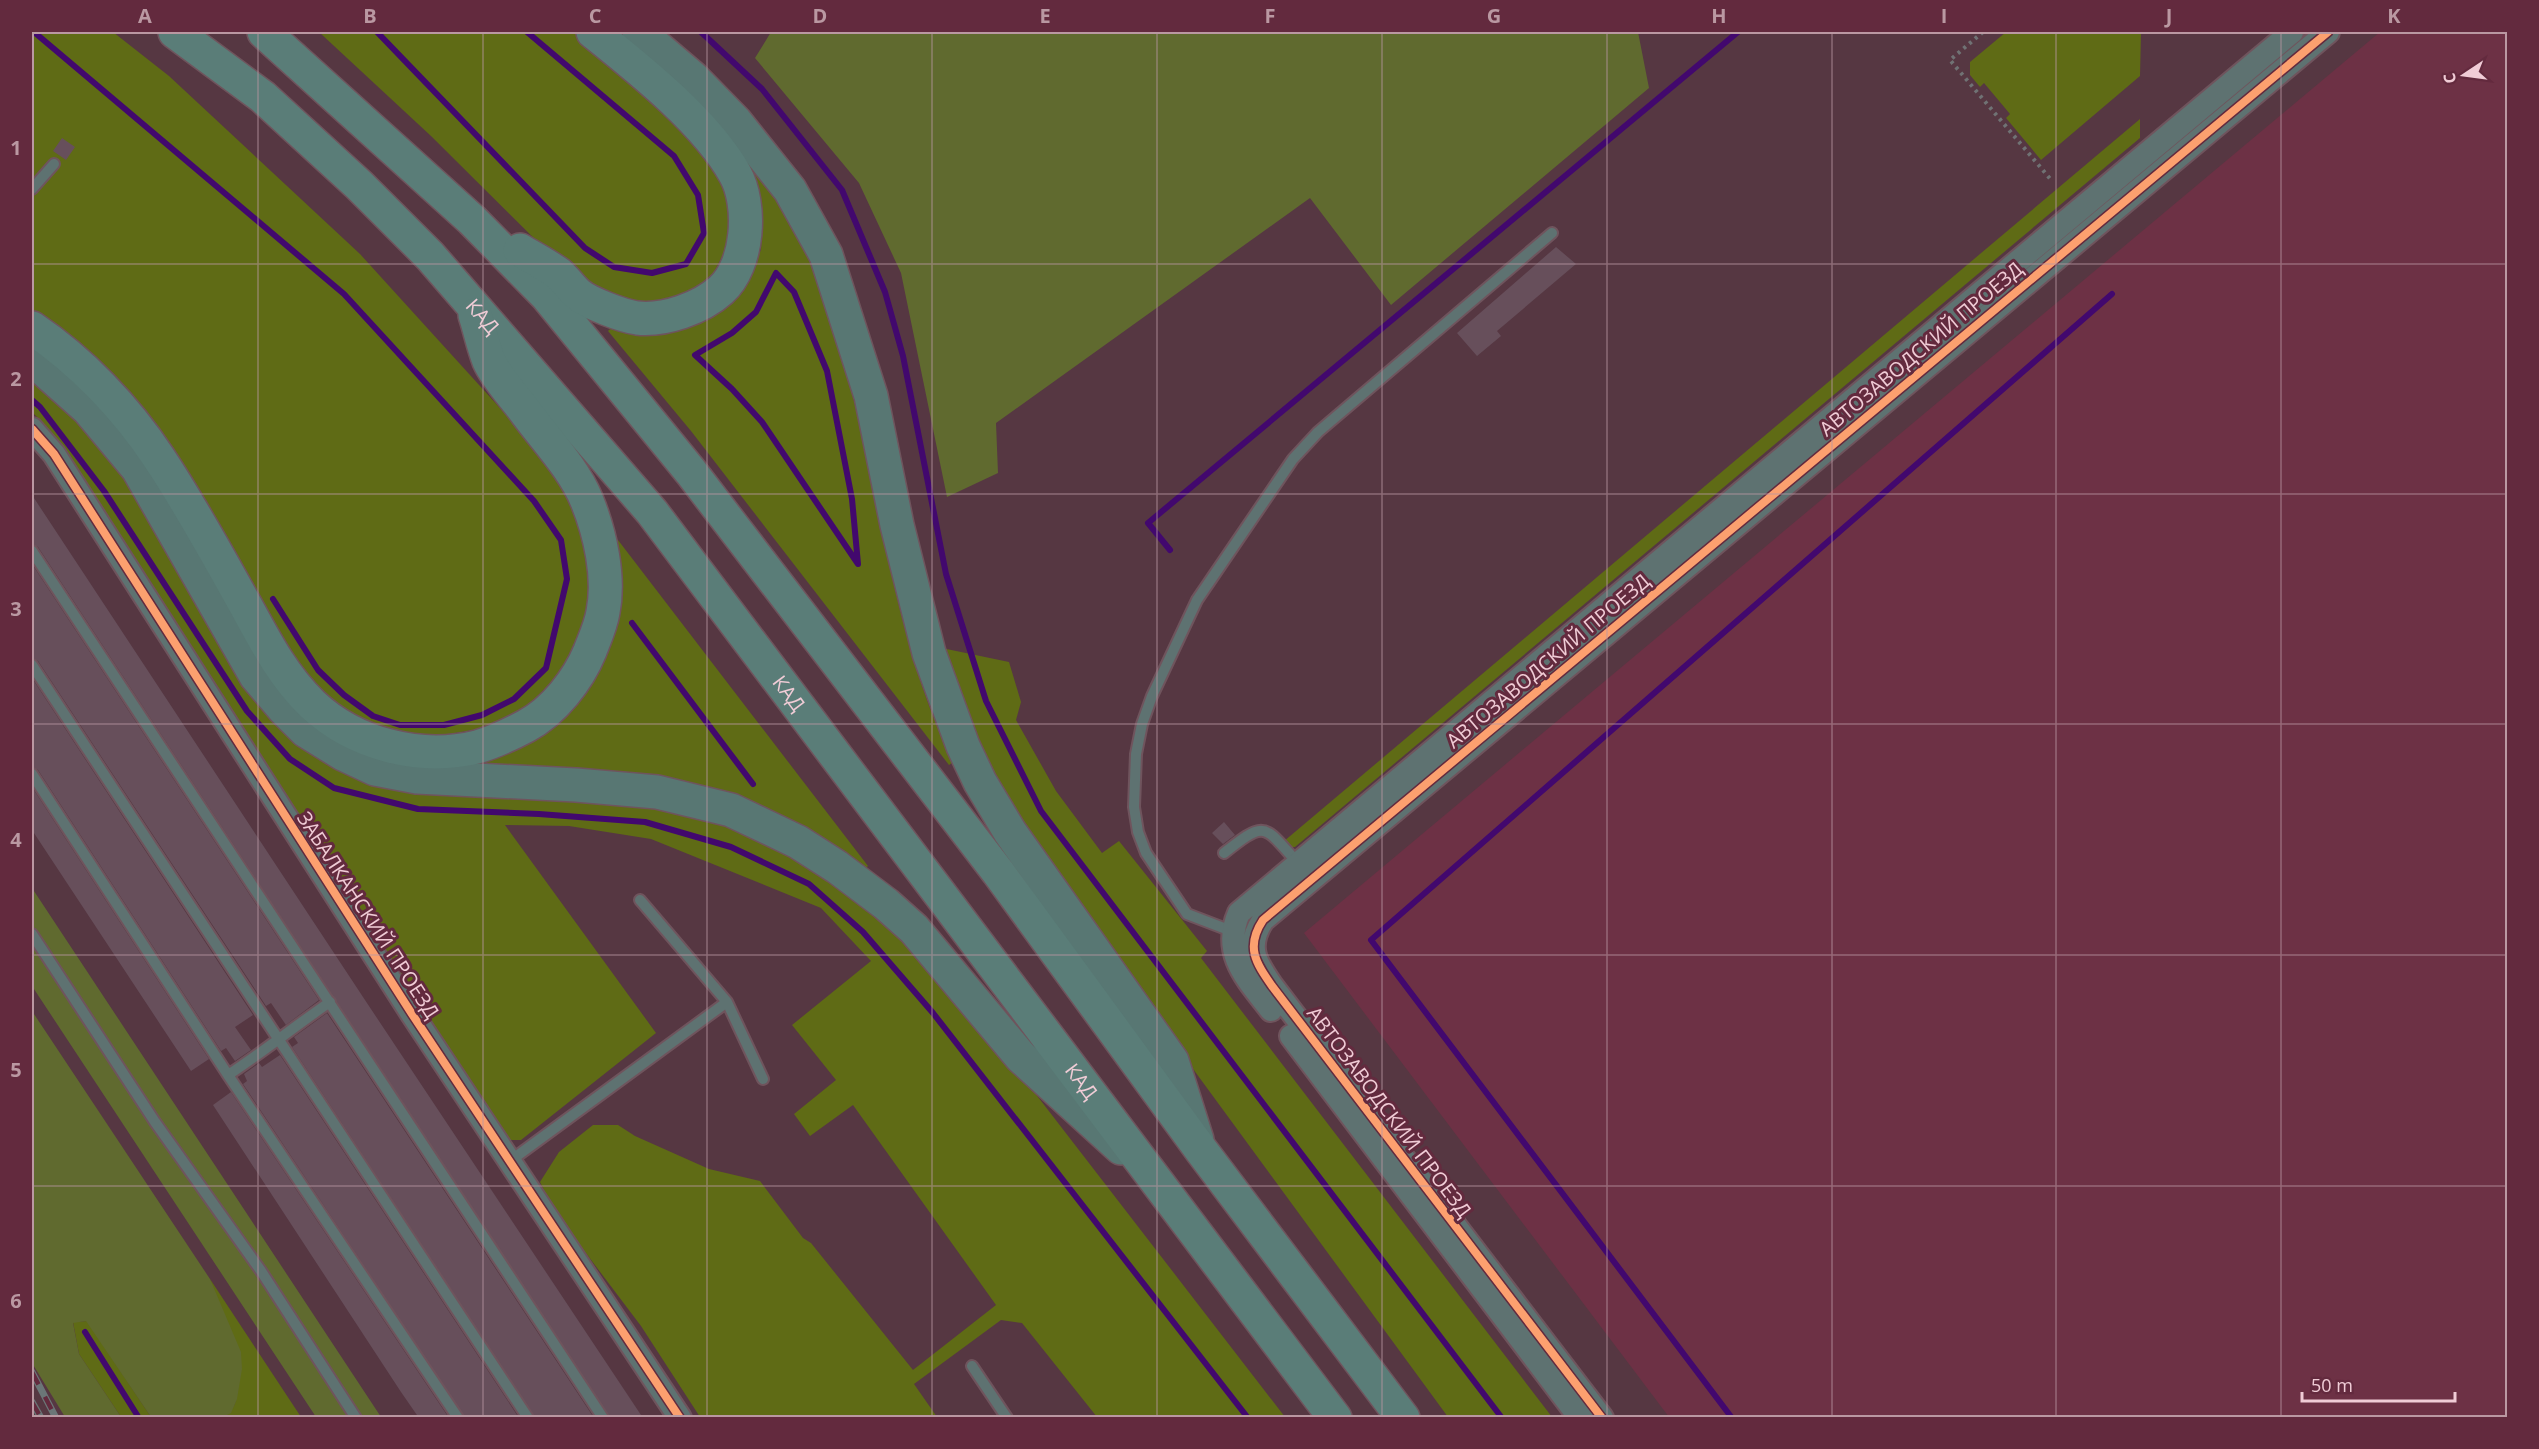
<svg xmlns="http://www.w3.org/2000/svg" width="2539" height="1449" font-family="'Open Sans',sans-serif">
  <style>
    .built { fill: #6d3145 }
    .green { fill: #5f6b15 }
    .forest { fill: #606a2f }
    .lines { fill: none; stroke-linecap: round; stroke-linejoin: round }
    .stream { stroke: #42086e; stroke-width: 6 }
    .building { fill: #674f5b }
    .lane-casing { stroke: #6f545d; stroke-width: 14 }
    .street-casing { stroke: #6f545d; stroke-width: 26 }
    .primary-casing { stroke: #6f545d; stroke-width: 36 }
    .highway-casing { stroke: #6f545d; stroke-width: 36 }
    .path { stroke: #707274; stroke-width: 4; stroke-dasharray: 3 4.5; stroke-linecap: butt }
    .lane { stroke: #5e7271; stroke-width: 10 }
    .street { stroke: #5e7271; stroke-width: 22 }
    .primary { stroke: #587773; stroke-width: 33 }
    .highway { stroke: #5a7d78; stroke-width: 33 }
    .rail-casing { stroke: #6b7677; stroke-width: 7 }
    .rail { stroke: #632a3e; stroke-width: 4.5; stroke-dasharray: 14; stroke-linecap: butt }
    .cycleway-casing { stroke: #632a3e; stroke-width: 11 }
    .cycleway { stroke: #fca06f; stroke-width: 8 }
    .grid { fill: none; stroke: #ba98a2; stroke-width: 1.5; stroke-opacity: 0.55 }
    .labels { text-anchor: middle; stroke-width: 6; stroke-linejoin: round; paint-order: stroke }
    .street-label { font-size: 20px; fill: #f0ccd6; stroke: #632a3e }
    .neatline { fill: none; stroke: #ba98a2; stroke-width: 2 }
    .grid-label { font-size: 20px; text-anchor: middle; font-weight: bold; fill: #ba98a2 }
  </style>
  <rect width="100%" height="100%" fill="#563742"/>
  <path class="built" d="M2380 32H2507V1417H1669L1304 933Z"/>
  <path class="green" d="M32 32H113L169 76 360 254 529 440 564 484 592 557 587 620 562 671 525 709 479 729 431 737 378 731 334 708 305 675 32 314Z
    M319 32H573L666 111 709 158 732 203V227L725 251 713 274 686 298 647 307 620 303 570 274 431 136Z
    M2006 32H2141L2140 76 2041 160 2006 118 2010 114 1984 83 1980 87 1970 75V62Z
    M2140 119V138L1295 847H1288L1283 842Z
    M744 158C773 192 796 227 815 269 831 305 840 343 849 381 882 509 895 642 953 762L949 765 691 431 608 331 610 329 639 333H668L689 326 735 294 761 250 762 225Z
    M32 373 118 465 292 738 337 770 390 787 445 796 652 802 717 820 772 842 849 889 957 992 1285 1417H1097L1022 1323 1001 1320 914 1384 937 1417H700L641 1326 554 1211 540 1182 559 1152 593 1125H618L635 1136 709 1169 760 1181 803 1238 811 1243 913 1370 996 1305 853 1105 810 1136 794 1114 836 1080 792 1025 871 961 821 908 651 839 569 826 505 825 656 1033 521 1140H508L412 997 95 496 40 420 32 412Z
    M618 540 868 866 863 870 818 842 480 768 479 762 546 731 613 544Z
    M937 647 1009 662 1021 702 1016 720 1056 791 1102 853 1119 841 1207 951 1201 958 1552 1417H1448L1040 860 982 762Z
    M210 1279 301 1417H223C236 1410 237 1398 238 1385Z
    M87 1321 151 1417H121L79 1354 73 1322Z"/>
  <path class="forest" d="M771 32H1638L1649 88 1391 305 1310 198 996 423 998 473 947 497 901 273 859 183 755 58Z
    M32 888 381 1417H316L32 986Z
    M32 1011 210 1279 241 1352 242 1369 237 1399 231 1413 223 1417H151L86 1321 73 1323 79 1354 121 1417H65L32 1363Z"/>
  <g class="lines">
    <path class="stream" d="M34 32 344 294 534 501 561 540 567 579 546 668 514 699 482 715 444 725H400L373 716 344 695 318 670 273 599
      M377 32 585 248 614 267 652 273 686 264 704 233 698 195 674 156 527 32
      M701 32 762 89 842 190 885 292 903 356 946 574 986 701 1041 811 1502 1418
      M776 273 794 292 827 371 852 499 858 564 762 422 732 389 695 355 732 333 756 312Z
      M32 400 40 407 104 491 247 711 290 759 334 788 418 809 539 814 645 822 731 847 809 884 863 932 933 1013 1248 1418
      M1170 550 1148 523 1738 32
      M632 623 753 784
      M85 1332 139 1418
      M1732 1418 1371 940 2112 294"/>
  </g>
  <path class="building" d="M62 138 75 147 66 160 53 151Z
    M1556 247 1576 264 1497 331 1501 336 1477 356 1457 333Z
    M32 495 363 997 643 1418H610L38 547 32 544Z
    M32 564 319 1000 286 1025 271 1003 266 1006 38 661 32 658Z
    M32 678 253 1015 235 1027 251 1050 235 1061 226 1048 221 1051 38 770 32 767Z
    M32 787 209 1059 191 1071 32 830Z
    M1224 822 1235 835 1223 844 1212 833Z
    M327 1013 594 1418H535L292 1047 298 1043 294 1037Z
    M280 1055 519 1418H465L243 1084 247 1081 244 1074 259 1063 262 1067Z
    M231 1092 449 1418H419L401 1392 213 1105Z"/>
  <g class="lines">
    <defs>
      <path id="lane" d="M32 189 54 164
        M32 551 603 1418
        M32 665 528 1418
        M32 774 228 1075 458 1418
        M1224 853C1267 819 1263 825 1298 863
        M640 900 727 1002 763 1079
        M1234 932 1187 914 1146 853 1138 832 1134 807 1136 754 1142 724 1152 696 1197 600 1293 459 1318 432 1552 233
        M32 934 155 1122 261 1271 356 1418
        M228 1075C263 1052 295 1026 330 1002
        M510 1161 727 1002
        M972 1366 1007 1418"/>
      <path id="street" d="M32 429 54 454 412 1014 680 1418
        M1271 1010C1248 980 1221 954 1239 913L2292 32
        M1291 1036 1580 1418
        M1602 1418 1272 986C1256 963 1245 947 1263 920L2328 32"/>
      <path id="primary" d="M639 32 693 78 735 121 790 190 826 255 871 396 897 525 929 653 963 746 980 782 1010 832 1172 1061 1197 1140
        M32 359 88 409 138 469 256 676 284 709 306 731 343 754 375 769 417 777 576 785 657 792 731 810 798 842 837 867 886 904 914 929 1021 1057 1121 1148"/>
      <g id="highway">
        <path id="s1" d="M175 32 263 97 359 185 430 256 652 512 1335 1418"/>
        <path d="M264 32 472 220 547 296 691 472 998 872 1201 1150 1403 1418"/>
        <path d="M520 250C533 258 547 265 559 274 566 280 571 288 578 294 588 303 623 316 637 318 665 321 701 308 721 290 749 265 752 204 735 174 706 122 639 69 593 32"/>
        <path d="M32 328C81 361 126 408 159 458 191 506 218 556 246 606 265 641 283 676 312 704 354 744 420 761 477 747 494 742 511 734 526 726 554 711 578 680 590 651 595 638 601 625 603 612 610 577 600 533 587 501 574 469 547 441 527 414 515 397 497 379 489 361 483 346 480 330 475 315"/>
      </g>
    </defs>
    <use href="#lane" class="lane-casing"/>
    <use href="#street" class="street-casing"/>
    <use href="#primary" class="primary-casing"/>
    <use href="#highway" class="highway-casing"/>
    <path class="path" d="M1983 32 1950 60 2052 181"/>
    <use href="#lane" class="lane"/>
    <use href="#street" class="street"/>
    <use href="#primary" class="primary"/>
    <use href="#highway" class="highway"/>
    <defs>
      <path id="rail" d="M32 1372 56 1418
        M32 1402 41 1418"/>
    </defs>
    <use href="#rail" class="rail-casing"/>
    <use href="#rail" class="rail"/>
    <defs>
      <path id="cycleway" d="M32 429 54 454 412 1014 680 1418
        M1602 1418 1272 986C1256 963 1245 947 1263 920L2328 32"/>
    </defs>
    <use href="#cycleway" class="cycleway-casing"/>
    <use href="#cycleway" class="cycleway"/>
  </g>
  <path class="grid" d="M258 32V1418M483 32V1418M707 32V1418M932 32V1418M1157 32V1418M1382 32V1418M1607 32V1418M1832 32V1418M2056 32V1418M2281 32V1418M32 264H2508M32 494H2508M32 724H2508M32 955H2508M32 1186H2508"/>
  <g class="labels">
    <g class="street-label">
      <text dy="7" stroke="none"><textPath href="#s1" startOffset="420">КАД</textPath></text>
      <text transform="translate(1921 349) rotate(-40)" y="7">АВТОЗАВОДСКИЙ ПРОЕЗД</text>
      <text transform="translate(1548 661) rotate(-40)" y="7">АВТОЗАВОДСКИЙ ПРОЕЗД</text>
      <text dy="7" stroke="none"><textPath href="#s1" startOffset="906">КАД</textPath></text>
      <text transform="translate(368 915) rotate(57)" y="7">ЗАБАЛКАНСКИЙ ПРОЕЗД</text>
      <text dy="7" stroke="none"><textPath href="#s1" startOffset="1392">КАД</textPath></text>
      <text transform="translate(1389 1112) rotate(53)" y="7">АВТОЗАВОДСКИЙ ПРОЕЗД</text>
    </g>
  </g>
  <rect width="2539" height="1449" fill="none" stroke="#632a3e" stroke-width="66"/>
  <g transform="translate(2464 75) rotate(257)" stroke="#632a3e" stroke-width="4.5" paint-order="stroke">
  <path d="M0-4.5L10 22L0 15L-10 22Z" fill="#f0ccd6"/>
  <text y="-9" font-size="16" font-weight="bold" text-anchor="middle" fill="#f0ccd6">С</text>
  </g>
  <path d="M2302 1392v9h153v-9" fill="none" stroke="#f0ccd6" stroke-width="3"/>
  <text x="2311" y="1392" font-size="18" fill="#f0ccd6" stroke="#632a3e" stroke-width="4.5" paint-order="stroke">50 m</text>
  <rect x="33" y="33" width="2473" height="1383" class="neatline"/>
  <g class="grid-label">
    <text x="145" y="23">A</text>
    <text x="370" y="23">B</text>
    <text x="595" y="23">C</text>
    <text x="820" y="23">D</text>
    <text x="1045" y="23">E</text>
    <text x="1270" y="23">F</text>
    <text x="1494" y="23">G</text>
    <text x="1719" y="23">H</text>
    <text x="1944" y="23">I</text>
    <text x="2169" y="23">J</text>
    <text x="2394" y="23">K</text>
    <text x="16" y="155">1</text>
    <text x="16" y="386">2</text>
    <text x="16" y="616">3</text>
    <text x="16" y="847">4</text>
    <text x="16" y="1077">5</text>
    <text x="16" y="1308">6</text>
  </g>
</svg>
